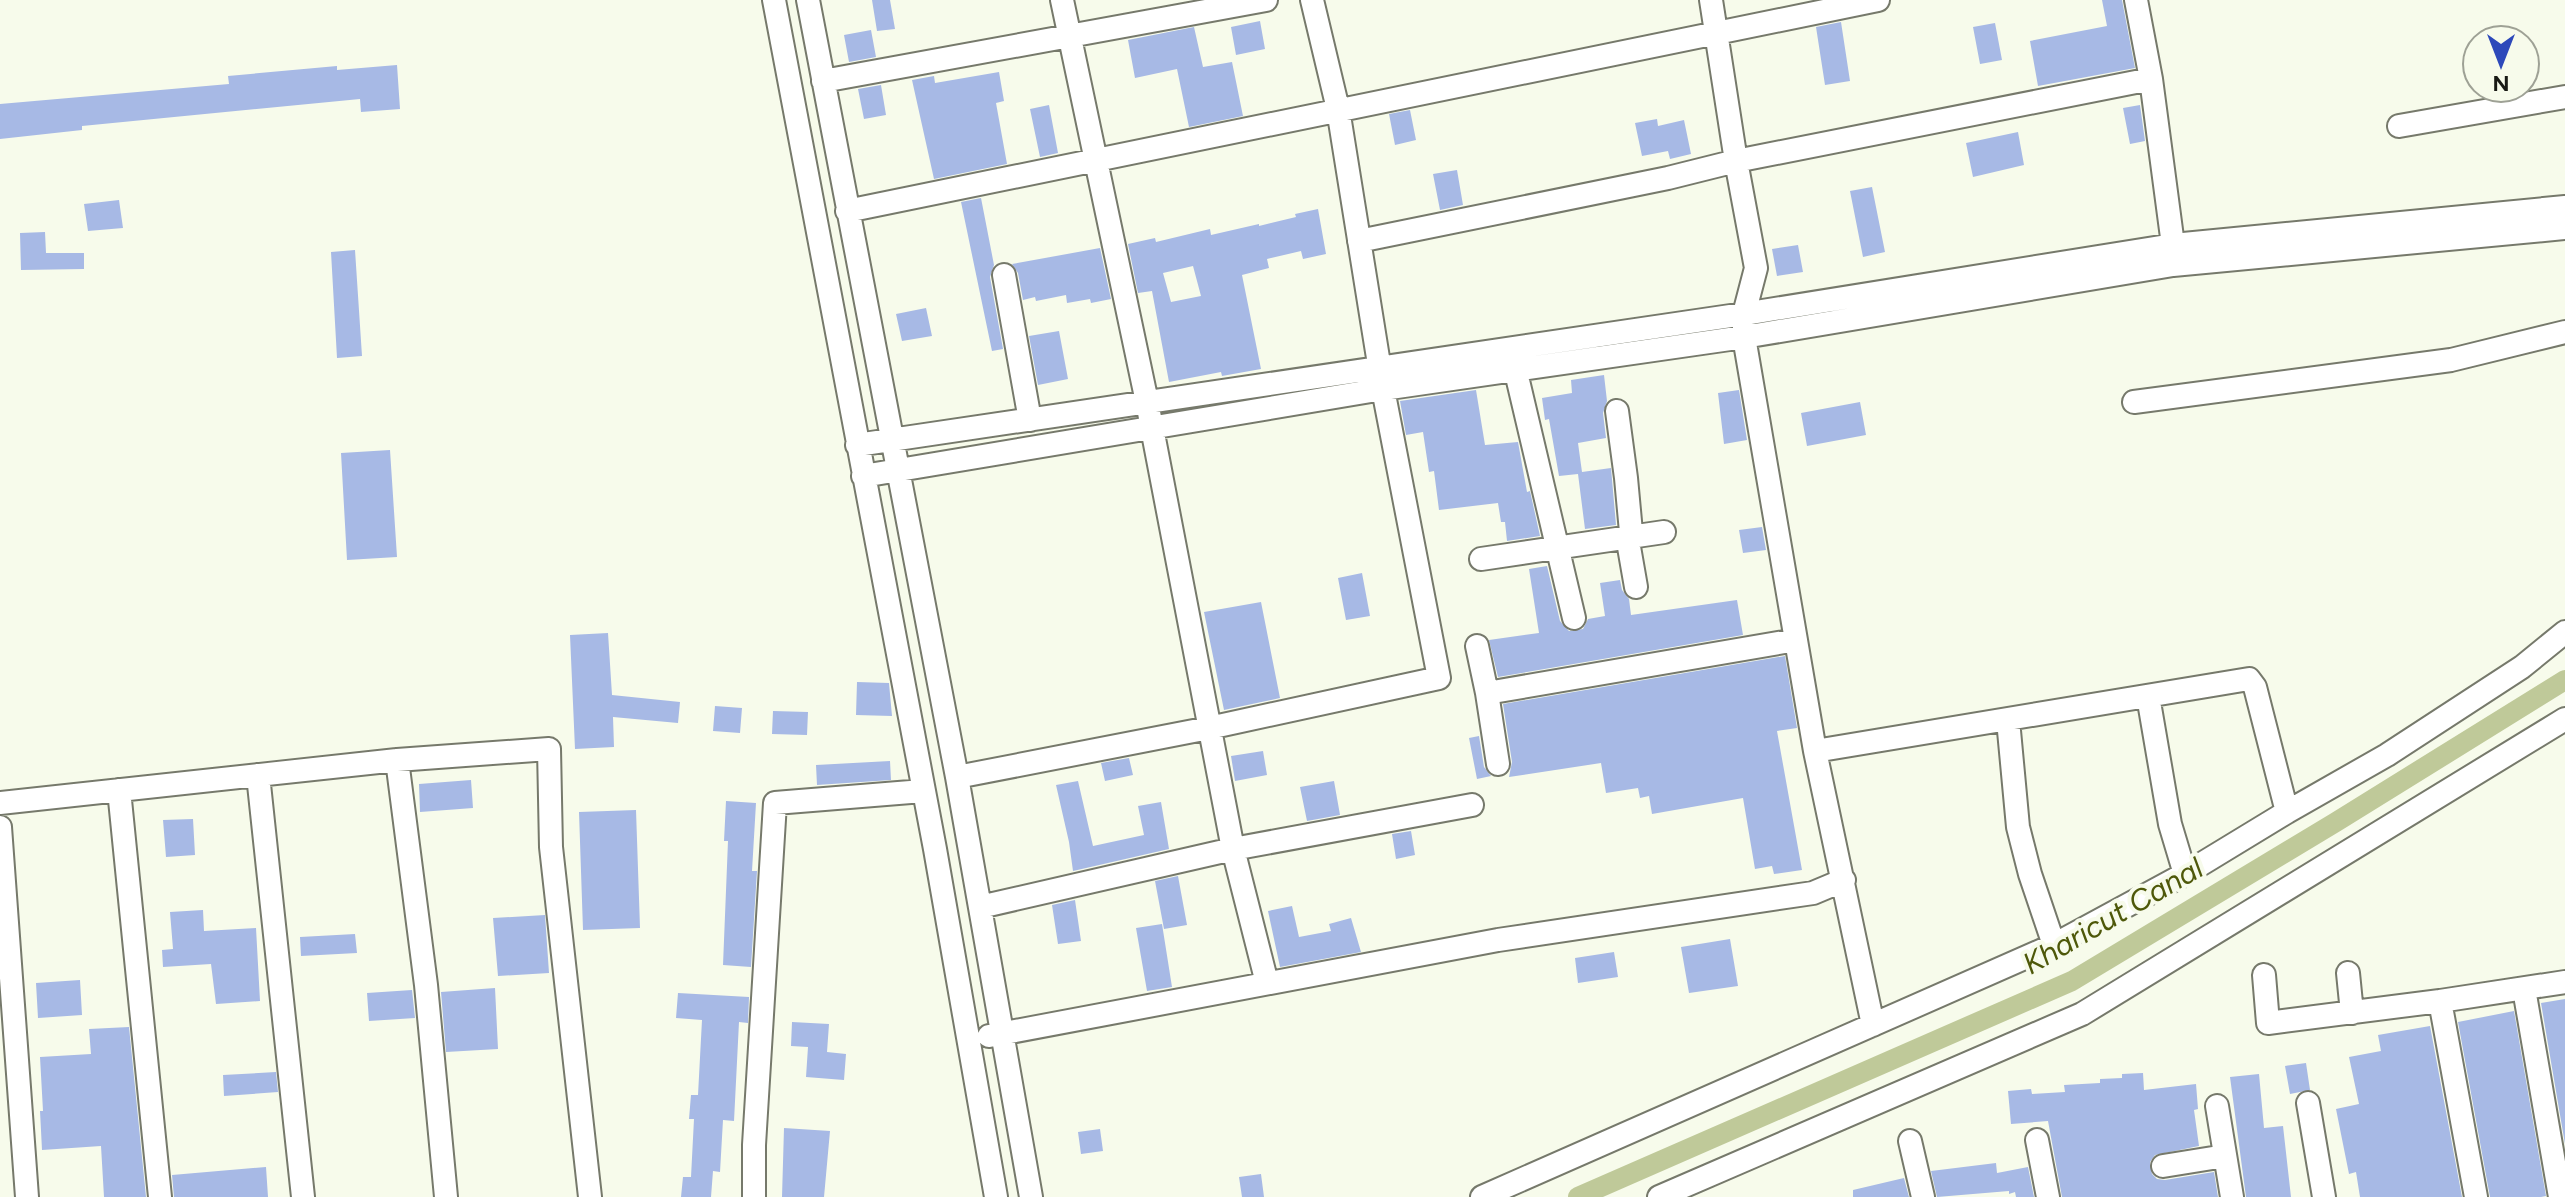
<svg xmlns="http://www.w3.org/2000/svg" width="2565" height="1197" font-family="Figtree,sans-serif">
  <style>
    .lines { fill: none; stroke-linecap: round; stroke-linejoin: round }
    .canal { stroke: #bfc999; stroke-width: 20 }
    .building { fill: #a7b9e5; fill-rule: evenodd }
    .minor-casing { stroke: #76796b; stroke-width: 26 }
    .minor { stroke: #fff; stroke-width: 22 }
    .labels { text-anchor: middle; stroke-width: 8; stroke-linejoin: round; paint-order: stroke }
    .water-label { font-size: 30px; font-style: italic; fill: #4e580a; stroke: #f7fbeb }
  </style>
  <rect width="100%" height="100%" fill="#f7fbeb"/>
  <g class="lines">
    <path class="canal" d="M1578 1197 2072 981 2336 822 2565 680"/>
  </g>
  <path class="building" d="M872 0H890L895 29 877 31Z
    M2102 0H2122L2135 68 2038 86 2030 41 2107 26Z
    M1260 21 1265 49 1236 55 1231 27Z
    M1841 22 1850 81 1825 85 1816 27Z
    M1995 23 2002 60 1980 64 1973 27Z
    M1194 27 1203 67 1232 62 1243 116 1189 127 1177 69 1135 78 1128 40Z
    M871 30 876 57 849 62 844 35Z
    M397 65 400 109 361 112 360 99 82 126V130L0 139V104L229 84 228 76 337 66V70Z
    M999 72 1004 101 996 103 1007 164 934 179 912 80 934 76 935 83Z
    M881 85 886 115 864 119 858 89Z
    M1049 105 1058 153 1040 157 1030 109Z
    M2140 105 2145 141 2130 144 2123 108Z
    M1410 110 1416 140 1395 145 1389 114Z
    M1657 119 1658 126 1684 120 1691 154 1670 159 1668 151 1642 156 1635 123Z
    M2018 132 2024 165 1973 177 1966 143Z
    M1457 170 1463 205 1440 210 1433 174Z
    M1872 187 1885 252 1863 257 1850 191Z
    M981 198 994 265 990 277 1003 349 992 351 961 202Z
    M119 200 123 228 88 231 84 204Z
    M1318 209 1326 254 1303 259 1301 251 1267 259 1269 268 1242 275 1261 369 1222 376 1221 372 1169 382 1152 291 1138 293 1128 244 1155 238 1156 242 1210 229 1211 235 1259 224V226L1296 217 1295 214ZM1193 266 1201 296 1171 302 1163 273Z
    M45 232 46 253H84V269L21 270 20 233Z
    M1798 245 1803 272 1777 276 1772 249Z
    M1100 248 1111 299 1091 303 1090 299 1067 303 1066 295 1036 301 1035 297 1023 300 1018 273 1012 264Z
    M355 250 362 356 337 358 331 252Z
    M926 308 932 336 902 341 896 314Z
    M1059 331 1068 379 1038 385 1029 336Z
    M1604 375 1607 401 1603 413 1606 438 1578 443 1582 472 1611 468 1616 525 1585 529 1578 474 1559 476 1549 419 1545 420 1542 398 1572 393 1571 380Z
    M1476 390 1485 445 1518 442 1527 492 1530 491 1540 536 1507 541 1505 522H1501L1498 503 1439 510 1434 471 1429 472 1423 432 1406 435 1400 401Z
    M1739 390 1747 440 1724 444 1718 393Z
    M1860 402 1866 435 1807 446 1801 413Z
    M390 450 397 557 347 560 341 453Z
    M1762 527 1766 550 1743 553 1739 530Z
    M1547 566 1560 621 1569 631 1583 629 1588 619 1605 616 1600 583 1620 580 1622 590 1629 599 1631 615 1737 600 1743 635 1498 677 1489 640 1539 633 1529 569Z
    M1362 573 1370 616 1346 620 1338 578Z
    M1261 602 1280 698 1224 710 1204 612Z
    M608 633 612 695 680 702 678 723 613 717 614 747 575 749 570 635Z
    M1785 656 1797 728 1777 731 1802 870 1774 874 1772 866 1755 869 1743 798 1652 814 1649 796 1640 798 1638 788 1606 793 1601 763 1509 777 1512 762 1503 704Z
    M857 682 889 683 892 716 856 715Z
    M715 706 742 708 740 733 713 731Z
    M773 711 808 712 807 735 772 734Z
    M1479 736 1484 767 1491 776 1477 779 1469 738Z
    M1263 751 1267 775 1235 781 1231 756Z
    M1129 758 1133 775 1105 781 1101 763Z
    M890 761 891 780 817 785 816 765Z
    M471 780 473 808 420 812 419 784Z
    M1078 781 1093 846 1144 835 1138 806 1161 802 1169 849 1073 871 1069 842 1056 785Z
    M1334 781 1340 815 1307 821 1300 787Z
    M726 801 756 803 752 871H757L751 967 723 965 728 841H724Z
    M636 810 640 928 583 930 579 812Z
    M193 819 195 855 166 857 163 820Z
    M1411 831 1415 855 1396 859 1392 834Z
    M1178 876 1187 925 1164 929 1155 881Z
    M1075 900 1081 941 1058 944 1052 905Z
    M1292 906 1299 937 1331 931 1329 924 1351 918 1361 952 1280 967 1268 911Z
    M203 910 204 931 256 928 260 1001 216 1004 211 964 163 967 162 950 173 949 170 912Z
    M545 915 549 973 498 976 493 918Z
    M1162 924 1172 987 1147 991 1136 928Z
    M355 934 357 953 301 956 300 937Z
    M1730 939 1738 986 1689 993 1681 947Z
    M1614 952 1618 977 1578 983 1575 958Z
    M80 980 82 1015 38 1018 36 983Z
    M495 988 498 1049 446 1052 441 992Z
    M412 990 415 1018 369 1021 367 993Z
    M678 993 749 997 748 1023 739 1022 734 1121 723 1120 720 1172 713 1171 711 1197H681L683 1177H691L694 1119H689L691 1095H698L702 1020 676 1018Z
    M2565 999V1144L2541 1003Z
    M2514 1011 2546 1196 2541 1197H2490L2458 1022Z
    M792 1022 829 1024 827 1052 846 1054 844 1080 806 1077 808 1047 791 1046Z
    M2430 1026 2462 1197H2360L2356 1172 2349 1174 2336 1109 2359 1104 2349 1057 2381 1051 2378 1035Z
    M129 1027 146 1197H104L101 1146 42 1150 40 1111H43L40 1057 91 1054 89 1029Z
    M2306 1063 2310 1090 2290 1094 2285 1066Z
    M276 1072 278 1092 224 1096 223 1075Z
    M2143 1073 2144 1090 2196 1084 2198 1109 2194 1110 2199 1146 2155 1155 2150 1162 2152 1174 2157 1179 2165 1180 2214 1172 2218 1197H2062L2048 1121 2011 1124 2008 1091 2031 1089 2032 1094 2065 1092 2064 1085 2100 1083V1079L2122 1078V1074Z
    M2259 1074 2264 1128 2283 1126 2291 1197H2246L2230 1077Z
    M784 1128 830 1131 824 1197H782Z
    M1100 1129 1103 1151 1081 1154 1078 1132Z
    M1996 1163 1997 1173 2028 1167 2034 1197H2016L2015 1192 2009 1194V1191L1937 1197 1931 1171Z
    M266 1167 268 1197H174L172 1175Z
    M1261 1174 1264 1197H1242L1239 1177Z
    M1904 1178 1909 1197H1853V1190Z"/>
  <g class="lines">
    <defs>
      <path id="minor" d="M774 0 935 849 996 1197
        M808 0 957 777 1031 1197
        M1062 0 1147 402 1233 849 1472 805
        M2136 0 2151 79 2173 245
        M823 81 1266 0
        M2399 126 2565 97
        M847 211 1878 0
        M1359 241 1668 178 1736 161 1711 0
        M1004 275 1030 420
        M1515 368 1574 618
        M2134 402 2451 360 2565 332
        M1617 411 1626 478 1631 532 1629 547 1636 587
        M857 445 1744 314 2173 245 2565 207
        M863 476 1383 389 1744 337 2173 265 2565 228
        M1481 559 1664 532
        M1477 646 1487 693 1796 640
        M1487 693 1498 764
        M2148 696 2170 824 2185 874
        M2008 720 2018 827 2030 874 2054 945
        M1815 751 2249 679 2255 687 2287 812
        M397 760 426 985 446 1197
        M258 775 303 1197
        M957 777 1209 728 1439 678 1383 389 1338 109 1312 0
        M119 790 160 1197
        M0 803 397 760 549 749 551 847 590 1197
        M0 827 27 1197
        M980 907 1233 849 1267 983
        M2348 973 2352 1013
        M2264 975 2268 1023 2440 1001
        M2524 989 2560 1197
        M1873 1025 1815 751 1744 337V314L1756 268 1736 161 2151 79
        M989 1036 1498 940 1813 893 1844 880
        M2308 1103 2324 1197
        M2217 1106 2232 1197
        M2037 1140 2048 1197
        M1910 1141 1923 1197
        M2163 1166 2225 1156
        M754 1197V1145L775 803 923 791
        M1482 1197 2054 945 2185 874 2287 812 2387 755 2522 667 2565 632
        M1659 1197 2082 1014 2565 719
        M2476 1197 2440 1001 2565 982"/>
    </defs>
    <use href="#minor" class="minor-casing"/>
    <use href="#minor" class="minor"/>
  </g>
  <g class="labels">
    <g class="water-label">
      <text transform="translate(2113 916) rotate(-30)" y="10">Kharicut Canal</text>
    </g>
  </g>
  <g transform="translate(2501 64) rotate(180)"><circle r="38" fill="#f7fbeb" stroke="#9ea195" stroke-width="2"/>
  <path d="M0-6L14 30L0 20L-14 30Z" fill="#2d49ba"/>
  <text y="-12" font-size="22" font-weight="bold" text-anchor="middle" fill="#191a15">N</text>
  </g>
</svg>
